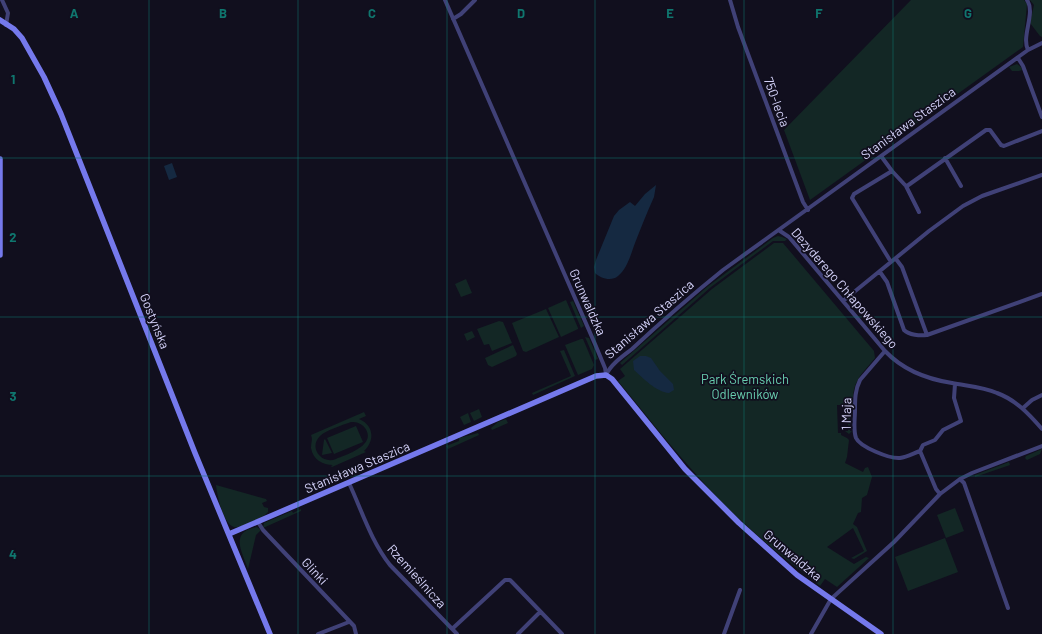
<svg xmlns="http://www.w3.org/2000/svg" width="1042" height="634" font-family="Barlow,sans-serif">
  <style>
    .green { fill: #132725; fill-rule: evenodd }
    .water { fill: #152941 }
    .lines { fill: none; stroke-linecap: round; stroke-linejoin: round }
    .street { stroke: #404177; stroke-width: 4 }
    .secondary { stroke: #7579ec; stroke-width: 5.5 }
    .grid { fill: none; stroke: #0f766e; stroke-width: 1; stroke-opacity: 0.55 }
    .labels { text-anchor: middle; stroke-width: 3.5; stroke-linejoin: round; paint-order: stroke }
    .street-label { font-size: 13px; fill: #d4d2f9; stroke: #110f1e }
    .park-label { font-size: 13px; fill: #68ceaf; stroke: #110f1e }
    .grid-label { font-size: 13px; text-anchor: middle; font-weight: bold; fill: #0f766e; stroke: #110f1e; stroke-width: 3.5; stroke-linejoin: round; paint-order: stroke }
  </style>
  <rect width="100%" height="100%" fill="#110f1e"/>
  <path class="green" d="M911 0H1024L1027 4 1023 47 810 200 784 130Z
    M1030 0H1042V37L1040 36 1030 23 1034 5Z
    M1017 64 1021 67 1022 70 1019 71H1012L1009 67Z
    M778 236 782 237 787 239 785 241H773L711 287 622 365 620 363 707 287 773 238Z
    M774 243H783L874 351 875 358C861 375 852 381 853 405H850V431H852L849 434 845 431H848V405H837L838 433H841V435L847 438 849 440 847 457 845 463 863 472 865 468 868 467 872 477 867 495 862 498 861 512 858 513 853 524 857 527 867 551 854 559 851 558 864 551 853 528 827 547 854 564 866 557 869 558 837 587 825 579 820 586C785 559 750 531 719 499 683 462 651 421 618 381L625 376 620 369 712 289Z
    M466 279 472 293 461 297 455 284Z
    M566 300 578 328V329L561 337 548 308Z
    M573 301 584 326 581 328 570 302Z
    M546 309 559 337 526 352 523 351 512 323Z
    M499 321 503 322 512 343 492 351 489 344 484 345 477 329Z
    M472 331 475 337 467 341 464 334Z
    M585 337 589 338 598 359 595 360Z
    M581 339H583L594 365 592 369 578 375 565 345Z
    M513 345 517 354 516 356 492 367 488 365 485 358Z
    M564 350 575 376 533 395 532 393 571 376 560 351Z
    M479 409 482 417 474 421 470 413Z
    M364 412 366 416 359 419C374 425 375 441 364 451L366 452 332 467 331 466 333 465C323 465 313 460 311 448 311 442 313 440 311 435ZM351 422C357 422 361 423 365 428 377 445 348 454 336 459 322 465 308 448 320 436 326 430 343 425 351 422Z
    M468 413 471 422 464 425 460 417Z
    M506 419 508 423 492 430 491 428 498 422Z
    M356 426 363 442 334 454 327 438Z
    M478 433 479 435 448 449 446 446 459 441V438Z
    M325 439 332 453 322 455 324 440Z
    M1042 449 1040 454 1027 460 1025 458 1026 456Z
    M1009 462 1010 465 975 477V475Z
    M216 485 266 499 267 501 262 503 264 507 268 508V512C263 518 255 520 249 523 244 525 239 528 234 527 223 524 217 495 216 485Z
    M955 508 964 531 946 538 937 515Z
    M301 509V511L263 528 264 523 292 511 293 513Z
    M257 527 261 530 256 535 248 569C242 552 229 531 257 527Z
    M945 538 958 572 908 591 895 557Z"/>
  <path class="water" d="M172 163 177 177 169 180 164 166Z
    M656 185 654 197C647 212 641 228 635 243 631 254 627 269 618 276 611 282 600 278 595 273L594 267 596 260 614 216 619 210 630 202 635 206 645 194Z
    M640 356H646L651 358 660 371 673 384 674 390 669 393C656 392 643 378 634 370L633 361Z"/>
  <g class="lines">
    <path class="street" d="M2 0 8 13 6 25
      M445 0 595 344 605 368 606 374
      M730 0 738 27 803 202 808 210
      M1027 0C1036 13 1021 36 1028 50
      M453 19 461 14 475 0
      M1018 58 1023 66 1042 117
      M881 156 892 171 854 194 852 198 891 262
      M945 158 961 186
      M892 171 905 185 907 186 986 130H990L1001 145 1004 146 1042 131
      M906 186 919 212
      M780 231 789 237 885 351C903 370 926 379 952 383 967 386 983 387 997 393 1016 400 1029 414 1042 429
      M896 259 902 267 927 335
      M880 272 887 282 904 330C909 335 920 336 927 335L1042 294
      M843 301 929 231 963 206 982 196 1042 175
      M885 351 860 380C855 390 855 399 855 410 855 419 853 430 856 438 860 447 890 459 900 458 907 457 914 453 920 451
      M606 375C611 364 623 356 632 349 661 322 692 295 723 270L1028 50 1042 43
      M1023 408 1032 400 1042 395
      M960 479 964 483 1008 608
      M349 483C362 511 371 541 390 565L457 634
      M940 494 936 489 920 451 923 445 935 440 943 430 961 421 954 398 955 384
      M258 522 263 530 354 626 356 634
      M452 629 505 580H510L513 583 562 634
      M318 634 349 622
      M518 634 540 612
      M724 634 740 590
      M811 634 831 599 894 542 940 494 960 479 972 473 1042 446"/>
    <path class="secondary" d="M0 20 14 29 22 38 44 77 61 114 195 453 270 634
      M0 159V255
      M229 534 596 376 606 375 612 379 685 469 739 523 797 575 881 634"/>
  </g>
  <path class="grid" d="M149 0V634M298 0V634M447 0V634M595 0V634M744 0V634M893 0V634M0 158H1042M0 317H1042M0 476H1042"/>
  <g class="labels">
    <g class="street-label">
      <text transform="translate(777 102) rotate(70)" y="5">750-lecia</text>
      <text transform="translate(908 123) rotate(-36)" y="5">Stanisława Staszica</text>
      <text transform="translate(845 288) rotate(49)" y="5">Dezyderego Chłapowskiego</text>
      <text transform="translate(588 302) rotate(66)" y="5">Grunwaldzka</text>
      <text transform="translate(649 319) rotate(-41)" y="5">Stanisława Staszica</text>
      <text transform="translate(155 321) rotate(68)" y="5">Gostyńska</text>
      <text transform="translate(846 414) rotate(-89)" y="5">1 Maja</text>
      <text transform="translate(357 467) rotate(-23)" y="5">Stanisława Staszica</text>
      <text transform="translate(793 555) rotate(40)" y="5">Grunwaldzka</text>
      <text transform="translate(315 571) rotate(47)" y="5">Glinki</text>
      <text transform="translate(417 576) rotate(48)" y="5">Rzemieślnicza</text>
    </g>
    <g class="park-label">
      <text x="745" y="384">Park Śremskich<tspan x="745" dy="15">Odlewników</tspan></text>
    </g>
  </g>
  <g class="grid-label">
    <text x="74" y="18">A</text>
    <text x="223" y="18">B</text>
    <text x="372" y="18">C</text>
    <text x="521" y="18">D</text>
    <text x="670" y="18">E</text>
    <text x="819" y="18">F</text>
    <text x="968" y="18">G</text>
    <text x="13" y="84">1</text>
    <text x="13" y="242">2</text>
    <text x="13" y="401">3</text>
    <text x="13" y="559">4</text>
  </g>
</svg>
